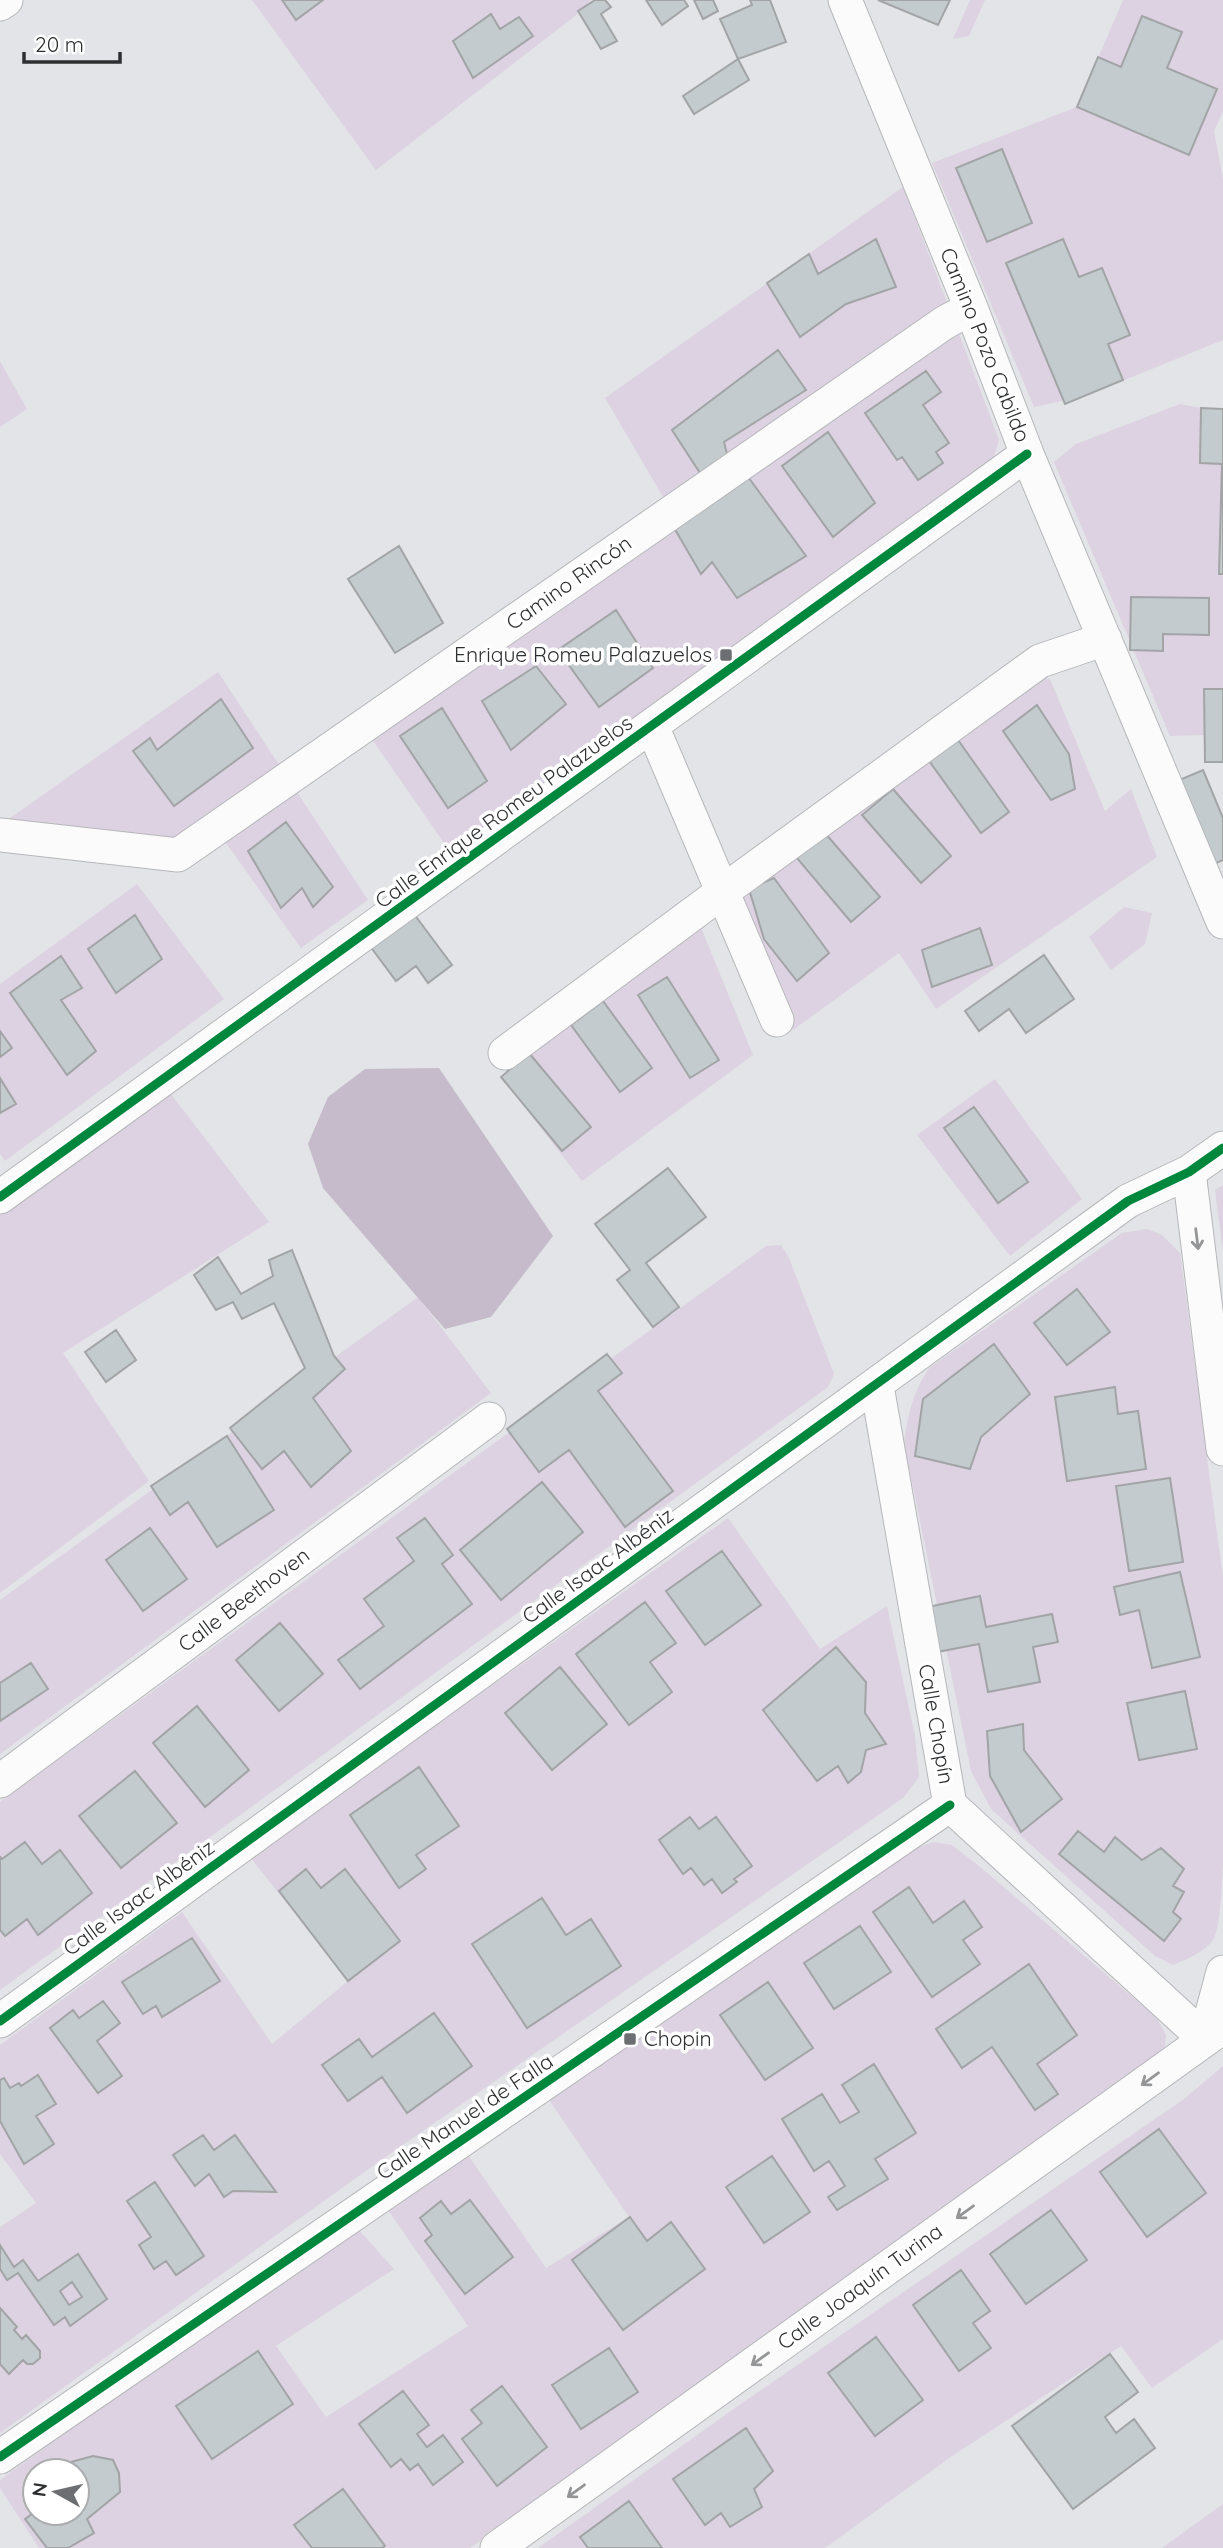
<svg xmlns="http://www.w3.org/2000/svg" width="1223" height="2548" font-family="Quicksand,sans-serif">
  <style>
    .green { fill: #ddd2e2; fill-rule: evenodd }
    .forest { fill: #c6bbcb }
    .building { fill: #c3cbcf; stroke: #a2a4a6; stroke-width: 2; fill-rule: evenodd }
    .lines { fill: none; stroke-linecap: round; stroke-linejoin: round }
    .minor-casing { stroke: #b6b7ba; stroke-width: 35 }
    .minor { stroke: #fbfbfb; stroke-width: 33 }
    .cycleway-casing { stroke: #fff; stroke-width: 13 }
    .cycleway { stroke: #00873e; stroke-width: 9 }
    .oneway { stroke: #949596 }
    .poi-dot { fill: #6c6e71; stroke: #fff; stroke-width: 2.5 }
    .labels { text-anchor: middle; stroke-width: 7; stroke-linejoin: round; paint-order: stroke }
    .street-label { font-size: 21px; fill: #2d2f31; stroke: #fff }
    .poi-label { font-size: 21px; fill: #2d2f31; stroke: #fff; text-anchor: end }
  </style>
  <rect width="100%" height="100%" fill="#e2e4e7"/>
  <path class="green" d="M252 0H591L575 16 376 170Z
    M970 0H985L969 36 953 39Z
    M1123 0H1223V111L1214 131 1223 179V340L1085 396 1034 407 932 163 1077 107Z
    M903 187 948 305 666 502 605 398Z
    M958 331 999 440 992 463 451 853 369 735Z
    M0 361 27 409 0 427Z
    M1180 404 1201 408 1223 409V762H1205L1204 735 1170 736 1054 462 1076 444Z
    M218 672 368 900 301 948 216 829 178 855 0 825Z
    M1039 678 1050 679 1105 811 1131 789 1157 857 936 1009 899 953 793 1030 740 898Z
    M137 884 224 999 5 1161 0 1154V984Z
    M1124 907 1152 913 1145 944 1111 970 1089 937Z
    M700 925 753 1055 582 1181 501 1077Z
    M995 1079 1082 1199 1010 1256 917 1135Z
    M161 1081 269 1222 63 1353 149 1481 0 1593V1197Z
    M1223 1185V1253L1215 1190Z
    M1147 1229 1162 1235 1180 1253 1223 1578V1861C1222 1878 1221 1924 1214 1938 1206 1952 1187 1959 1173 1965L1155 1956 991 1809 971 1771 904 1443C908 1414 913 1392 929 1368L1122 1233Z
    M781 1245 789 1258 834 1374 828 1387 0 1990V1932L12 1946 0 1930V1802L766 1246Z
    M418 1297 491 1393 0 1754V1600Z
    M728 1518 820 1649 887 1606 915 1736 919 1777 903 1798 384 2158 0 2433V2227L36 2203 0 2154V2045L182 1912 272 2044 348 1981 250 1857Z
    M934 1842 952 1845 979 1866 1156 2017 1166 2035 1164 2052 599 2458 470 2548H39L0 2488V2480L304 2261 359 2230 394 2269 276 2346 326 2417 468 2326 386 2207 468 2155 546 2268 629 2217 545 2094 863 1885 905 1852ZM35 2471H77V2513H35Z
    M1223 2066V2339L1152 2388 1121 2346 952 2456 825 2548H538L735 2408 1184 2099Z
    M1223 2504V2548H1162Z"/>
  <path class="forest" d="M439 1068 553 1236 491 1317 445 1329 323 1188 308 1144 328 1097 365 1069Z"/>
  <path class="building" d="M282 0H323L296 20Z
    M595 0H605L611 7 601 14 617 41 601 49 578 11Z
    M646 0H684L688 6 662 25Z
    M694 0H713L718 11 703 19Z
    M750 0H770L786 42 738 59 720 19 752 5Z
    M878 0H950L938 25Z
    M491 14 500 29 519 17 533 36 473 78 453 41Z
    M1142 16 1182 32 1167 68 1217 89 1189 155 1077 107 1098 57 1121 67Z
    M738 59 749 80 694 114 683 96Z
    M1002 149 1032 223 987 242 956 168Z
    M876 239 896 287 846 304 800 337 767 283 809 254 818 274Z
    M1063 239 1079 277 1102 268 1130 335 1108 344 1123 380 1065 404 1006 263Z
    M778 350 806 390 724 442 728 458 702 476 672 430Z
    M926 371 941 392 923 405 949 443 936 452 943 463 918 480 902 457 897 460 865 413Z
    M1201 408 1223 409V574H1219L1222 464 1200 463Z
    M828 432 875 503 833 537 782 466Z
    M746 474 806 556 737 598 712 562 701 574 673 526Z
    M399 546 443 623 395 653 348 579Z
    M1131 597 1209 598V635L1163 634V651L1130 650Z
    M616 610 653 668 599 707 558 650Z
    M536 666 566 704 511 750 482 701Z
    M1204 689H1223V762H1205Z
    M221 699 253 748 174 806 133 751 150 738 157 750Z
    M1037 705 1069 754 1075 789 1051 800 1003 731Z
    M442 708 487 781 448 808 400 736Z
    M956 737 1009 812 981 833 927 758Z
    M1203 770 1223 818V860L1212 865 1177 781Z
    M893 789 951 856 921 883 862 815Z
    M286 822 333 887 313 907 302 888 281 908 248 851Z
    M825 833 880 897 851 922 796 857Z
    M774 878 829 953 797 981 764 939 749 889Z
    M414 914 452 965 428 983 416 966 396 981 370 946Z
    M135 915 162 959 116 993 88 949Z
    M980 928 992 965 932 987 922 950Z
    M1044 955 1074 999 1026 1033 1009 1009 979 1031 965 1011Z
    M61 956 82 988 61 1000 96 1051 67 1075 10 993Z
    M667 977 719 1060 690 1078 638 995Z
    M603 1001 652 1068 620 1092 571 1025Z
    M0 1031 12 1048 0 1057Z
    M529 1053 591 1127 562 1151 501 1077Z
    M0 1078 16 1104 0 1113Z
    M974 1107 1028 1182 998 1203 944 1128Z
    M668 1168 706 1217 646 1263 679 1307 653 1327 617 1280 630 1270 595 1224Z
    M292 1250 334 1356 345 1369 313 1398 351 1451 311 1487 284 1451 262 1469 230 1428 305 1368 274 1303 242 1319 233 1302 216 1310 194 1275 218 1257 241 1294 273 1276 269 1260Z
    M1077 1289 1110 1332 1067 1365 1034 1323Z
    M116 1330 136 1360 106 1382 85 1352Z
    M994 1344 1030 1394 981 1437 970 1469 915 1456 923 1399Z
    M607 1354 622 1373 598 1391 673 1491 625 1527 569 1450 539 1472 507 1429Z
    M1115 1387 1118 1414 1138 1411 1146 1469 1067 1481 1055 1397Z
    M227 1436 274 1510 217 1547 188 1502 170 1515 151 1486Z
    M1170 1478 1183 1562 1129 1571 1116 1486Z
    M542 1482 583 1532 501 1600 460 1550Z
    M425 1518 453 1555 442 1564 472 1604 360 1689 338 1660 384 1626 364 1599 414 1561 397 1538Z
    M150 1528 187 1579 143 1611 106 1560Z
    M722 1551 761 1605 705 1645 666 1591Z
    M1180 1572 1200 1657 1152 1668 1139 1610 1120 1615 1114 1587Z
    M980 1596 986 1627 1052 1614 1058 1642 1033 1647 1040 1682 988 1692 979 1644 932 1653 923 1608Z
    M645 1602 676 1643 650 1662 672 1692 629 1725 576 1654Z
    M280 1623 323 1674 279 1711 236 1660Z
    M836 1647 866 1682 865 1713 886 1744 866 1750 861 1772 848 1783 838 1766 817 1781 763 1710Z
    M31 1663 48 1689 0 1721V1683Z
    M560 1667 607 1724 552 1770 505 1713Z
    M1185 1691 1197 1749 1139 1760 1127 1703Z
    M197 1706 249 1770 205 1807 153 1743Z
    M1023 1724 1024 1750 1062 1799 1021 1832 990 1776 987 1731Z
    M419 1767 459 1826 416 1855 426 1869 399 1888 350 1815Z
    M135 1771 177 1823 121 1868 79 1816Z
    M690 1817 699 1829 716 1817 752 1866 734 1879 737 1882 722 1893 712 1879 704 1885 691 1868 683 1874 659 1840Z
    M1078 1831 1104 1852 1115 1837 1142 1860 1161 1848 1184 1869 1173 1886 1184 1892 1173 1912 1181 1919 1164 1941 1059 1854Z
    M25 1842 42 1864 60 1850 92 1893 38 1935 27 1919 5 1936 0 1930V1857L2 1859Z
    M306 1869 321 1888 345 1869 400 1941 348 1981 279 1891Z
    M909 1887 933 1923 964 1901 982 1927 963 1940 980 1964 932 1997 873 1912Z
    M542 1898 566 1935 591 1919 621 1966 527 2028 472 1944Z
    M860 1926 891 1972 834 2009 804 1963Z
    M192 1938 220 1981 162 2017 156 2006 143 2014 122 1982Z
    M1029 1964 1077 2035 1037 2064 1058 2094 1035 2110 992 2047 962 2068 936 2029Z
    M768 1982 813 2048 765 2080 720 2015Z
    M103 2001 120 2023 97 2041 122 2076 98 2093 50 2028 73 2010 79 2018Z
    M434 2013 472 2066 407 2113 382 2077 348 2101 322 2065 359 2039 372 2057Z
    M874 2064 916 2133 875 2159 888 2179 837 2210 828 2197 845 2186 829 2161 814 2171 782 2119 822 2094 840 2123 859 2112 842 2085Z
    M38 2075 56 2104 36 2116 54 2144 24 2164 0 2121V2080L4 2078 10 2088 19 2083 21 2086Z
    M1159 2129 1206 2193 1147 2237 1100 2172Z
    M203 2135 214 2150 235 2135 276 2192 233 2191 224 2197 209 2174 195 2186 173 2155Z
    M772 2156 810 2212 764 2243 726 2187Z
    M155 2182 204 2256 176 2275 166 2261 154 2269 139 2245 151 2237 127 2201Z
    M470 2200 513 2257 465 2294 425 2241 432 2235 420 2218 441 2201 451 2214Z
    M1051 2210 1087 2260 1026 2304 990 2254Z
    M630 2217 647 2241 671 2222 705 2269 623 2330 572 2260Z
    M0 2245 14 2267 23 2260 38 2281 78 2254 107 2299 70 2326 65 2317 54 2325 18 2273 7 2280 0 2269ZM72 2282 82 2297 69 2305 60 2291Z
    M961 2270 990 2311 973 2323 991 2348 959 2371 913 2305Z
    M0 2308 17 2327 14 2330 22 2339 26 2335 40 2351V2358L33 2364H27L23 2360 9 2374 0 2364Z
    M876 2337 923 2400 875 2436 828 2373Z
    M609 2348 638 2392 581 2429 552 2385Z
    M258 2351 293 2404 212 2459 176 2406Z
    M1110 2354 1138 2392 1105 2417 1116 2433 1134 2419 1155 2448 1073 2509 1012 2426Z
    M502 2386 547 2447 497 2486 462 2439 482 2423 471 2410Z
    M403 2391 429 2425 417 2434 427 2447 443 2435 463 2462 433 2485 418 2464 410 2470 401 2459 391 2467 359 2424Z
    M746 2428 773 2471 754 2489 762 2507 730 2527 721 2513 705 2525 673 2479Z
    M93 2456 113 2460 119 2473 120 2492 87 2519 94 2533 68 2548H47L25 2519 35 2512 77 2513V2471H59L71 2462Z
    M343 2489 385 2546 382 2548H312L294 2525Z
    M629 2501 662 2548H588L580 2537Z"/>
  <g class="lines">
    <defs>
      <path id="minor" d="M845 0 971 308 1027 454 1223 922
        M0 4 6 0
        M652 726 777 1020
        M0 835 178 855 944 323 971 308
        M505 1053 722 892 1040 661 1105 639
        M1189 1172 1223 1449
        M0 1197 1027 454
        M877 1386 950 1805 1205 2039
        M0 1781 489 1419
        M0 2021 1128 1201 1189 1172 1223 1148
        M1205 2039 1223 1972
        M0 2457 950 1805
        M497 2548 1223 2027"/>
    </defs>
    <use href="#minor" class="minor-casing"/>
    <use href="#minor" class="minor"/>
    <defs>
      <path id="cycleway" d="M0 1197 1027 454
        M0 2021 1128 1201 1189 1172 1223 1148
        M0 2457 950 1805"/>
    </defs>
    <use href="#cycleway" class="cycleway-casing"/>
    <use href="#cycleway" class="cycleway"/>
  </g>
  <defs><path id="oneway-shaft" d="M-6 0H5M1.5-3L5.5 0L1.5 3" fill="none" stroke-width="1.6" stroke-linecap="round" stroke-linejoin="round" transform="scale(1.75)"/></defs>
  <g class="oneway">
    <use href="#oneway-shaft" transform="translate(1197 1239) rotate(83)"/>
    <use href="#oneway-shaft" transform="translate(1150 2079) rotate(144)"/>
    <use href="#oneway-shaft" transform="translate(965 2212) rotate(144)"/>
    <use href="#oneway-shaft" transform="translate(760 2359) rotate(144)"/>
    <use href="#oneway-shaft" transform="translate(576 2491) rotate(144)"/>
  </g>
  <g class="poi-dot">
    <rect x="719" y="648" width="14" height="14" rx="3.5"/>
    <rect x="623" y="2032" width="14" height="14" rx="3.5"/>
  </g>
  <g class="labels">
    <g class="street-label">
      <text transform="translate(985 345) rotate(68)" y="7">Camino Pozo Cabildo</text>
      <text transform="translate(569 583) rotate(-35)" y="7">Camino Rincón</text>
      <text transform="translate(504 812) rotate(-36)" y="7">Calle Enrique Romeu Palazuelos</text>
      <text transform="translate(598 1566) rotate(-36)" y="7">Calle Isaac Albéniz</text>
      <text transform="translate(244 1600) rotate(-37)" y="7">Calle Beethoven</text>
      <text transform="translate(936 1724) rotate(80)" y="7">Calle Chopín</text>
      <text transform="translate(139 1898) rotate(-36)" y="7">Calle Isaac Albéniz</text>
      <text transform="translate(465 2117) rotate(-34)" y="7">Calle Manuel de Falla</text>
      <text transform="translate(860 2287) rotate(-36)" y="7">Calle Joaquín Turina</text>
    </g>
    <g class="poi-label">
      <text x="712" y="662">Enrique Romeu Palazuelos</text>
      <text x="644" y="2046" text-anchor="start">Chopin</text>
    </g>
  </g>
  <g transform="translate(56 2492) rotate(278)"><circle r="33" fill="#ffffff" stroke="#abacad" stroke-width="2"/>
  <path d="M0-5L12 26L0 18L-12 26Z" fill="#6c6e71"/>
  <text y="-10" font-size="19" font-weight="bold" text-anchor="middle" fill="#2d2f31">N</text>
  </g>
  <path d="M24 52v10h96v-10" fill="none" stroke="#2d2f31" stroke-width="3.5"/>
  <text x="35" y="52" font-size="21" fill="#2d2f31" stroke="#ffffff" stroke-width="5" paint-order="stroke">20 m</text>
</svg>
